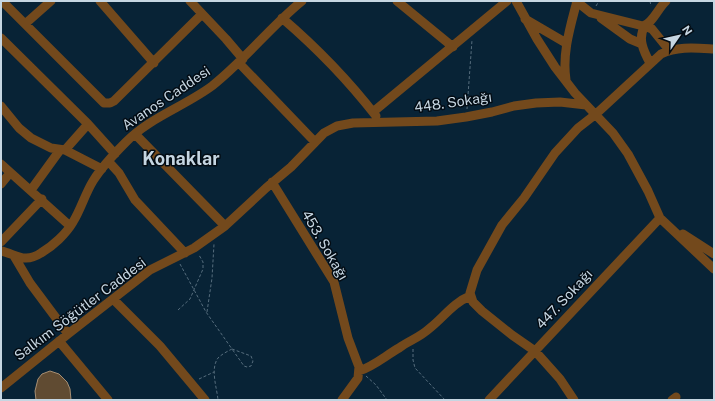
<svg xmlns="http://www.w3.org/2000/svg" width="715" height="401" font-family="'Public Sans',sans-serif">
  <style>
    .building { fill: #604b32; stroke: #a68e73 }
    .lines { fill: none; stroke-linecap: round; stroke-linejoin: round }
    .path { stroke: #566d7d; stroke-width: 1; stroke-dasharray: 3 2; stroke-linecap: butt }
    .minor { stroke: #73491c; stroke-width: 9 }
    .labels { text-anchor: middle; stroke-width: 3; stroke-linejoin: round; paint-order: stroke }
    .street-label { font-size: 14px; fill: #c6d6e2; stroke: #030c14 }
    .district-label { font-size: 18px; font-weight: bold; fill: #c6d6e2; stroke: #030c14 }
  </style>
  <rect width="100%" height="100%" fill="#082336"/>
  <path class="building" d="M50 371 59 374 67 382 70 389 71 400H36L35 391 38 379 42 374Z"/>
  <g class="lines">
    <path class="path" d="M650 1 651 6
      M596 6 599 1
      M467 109 472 40
      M180 264 206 312 232 349C228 351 222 354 218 358 210 369 217 388 218 400
      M178 310 190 299 203 269V262L199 255
      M207 312 212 278 214 244
      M232 349 251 356 253 361 251 366 247 367 244 366Z
      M413 349V360L415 368 445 400
      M366 376 376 385 387 400
      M199 379 214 372"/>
    <path class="minor" d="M2 1 104 103H110L114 101 202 14
      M100 1 154 63
      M190 1 226 39 243 59
      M397 1 453 47
      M516 1 537 39 555 67 575 93 613 133 628 154 648 191 660 218 714 269
      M576 1 591 13 643 26C653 23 658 8 666 1
      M282 18C317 48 348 80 376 116
      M601 18 630 39 642 44
      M525 19 566 43
      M25 24 51 1
      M1 38 88 124 115 154
      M239 63 315 142
      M650 63C644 52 637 38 645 26L652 29 669 50
      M566 80C562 53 570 28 577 1
      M1 106 19 128 31 138 51 148 65 150 102 169
      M373 112 507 1
      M135 134 225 226
      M65 150 88 124
      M109 162 119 173 135 200 185 253
      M1 164 70 226
      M272 182 334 282 348 338 359 367 358 378 342 400
      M1 184 10 173
      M31 190 60 150
      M683 234 714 254
      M1 242 42 199
      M1 251C16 254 24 264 41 253 53 246 66 234 73 222 81 209 85 194 93 181 101 168 115 153 126 142 149 118 185 106 212 86 245 60 270 27 302 1
      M14 256 30 283 68 334
      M113 299 160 346 205 400
      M59 341 108 400
      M359 371C374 366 385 356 399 348 410 340 419 338 430 328 444 317 453 303 470 296
      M1 388 68 334 150 270 194 248 225 226 266 188 291 167 324 133 337 126 353 123 437 121 466 117 492 112 514 106 536 103 560 102 586 105
      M489 400 660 218
      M574 400 560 379 535 351 512 335 482 311 473 302 470 293 477 270 502 225 524 198 555 153 578 128 596 114 661 54C677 46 696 48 714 49
      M672 400 676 397"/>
  </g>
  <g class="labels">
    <g class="street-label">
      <text transform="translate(166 98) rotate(-34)" y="5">Avanos Caddesi</text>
      <text transform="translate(453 102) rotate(-8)" y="5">448. Sokağı</text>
      <text transform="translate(325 245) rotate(60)" y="5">453. Sokağı</text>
      <text transform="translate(564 299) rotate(-47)" y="5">447. Sokağı</text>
      <text transform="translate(80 309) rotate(-37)" y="5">Salkım Söğütler Caddesi</text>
    </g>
    <g class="district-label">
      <text x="181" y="165">Konaklar</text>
    </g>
  </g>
  <rect width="715" height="401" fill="none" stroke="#c6d6e2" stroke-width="4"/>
  <g transform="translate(679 36) rotate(56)" stroke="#030c14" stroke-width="3" paint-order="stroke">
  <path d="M0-3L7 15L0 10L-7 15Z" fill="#c6d6e2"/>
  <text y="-6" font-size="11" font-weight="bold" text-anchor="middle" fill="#c6d6e2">N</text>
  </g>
</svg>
